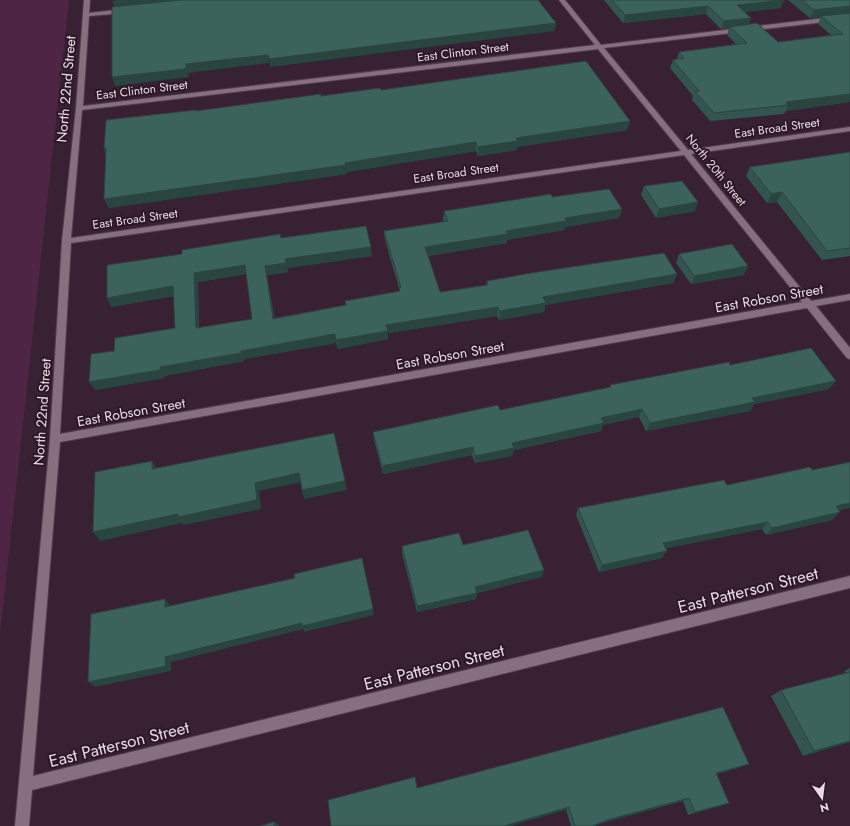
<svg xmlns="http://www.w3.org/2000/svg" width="850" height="826" font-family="Jost,sans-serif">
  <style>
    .green { fill: #4f2545 }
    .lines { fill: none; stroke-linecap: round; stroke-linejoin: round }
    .minor-casing { stroke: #543e4e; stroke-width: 2 }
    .minor { fill: #866f7f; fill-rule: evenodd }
    .wall { fill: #34544f; fill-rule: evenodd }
    .shaded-wall { fill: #2a4540 }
    .building { fill: #3c625c; stroke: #2a4540; fill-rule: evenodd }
    .labels { text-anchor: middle; stroke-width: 4; stroke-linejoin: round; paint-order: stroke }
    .far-street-label { font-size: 12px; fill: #e9d9e4; stroke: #2d1828 }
    .street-label { font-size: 14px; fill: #e9d9e4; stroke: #2d1828 }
    .near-street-label { font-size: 17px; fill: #e9d9e4; stroke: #2d1828 }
  </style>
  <rect width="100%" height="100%" fill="#382132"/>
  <path class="green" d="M0 0H69L0 635Z"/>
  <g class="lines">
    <defs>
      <path id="minor" d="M84 0H90L89 13 124 9 127 11 124 13 89 16 83 106 595 45 559 0H565L601 45 850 15V19L604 48 688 150 850 127V131L691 154 811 301 850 294V300L816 306 850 348V359L847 358 807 308 60 442 33 776 850 576V588L32 790 29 826H15L50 439 62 241 76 108ZM598 49 681 151 71 238 82 110ZM684 155 802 302 60 434 71 243Z"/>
    </defs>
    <use href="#minor" class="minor-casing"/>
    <use href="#minor" class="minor"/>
  </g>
  <path class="wall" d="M604 0H784L780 8 745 12 748 24 778 42 831 35 818 24 821 17 810 18 788 0H850V102L786 111 784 114 710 121 692 100 693 96 670 68 673 60 677 59 679 52 736 44 727 35 729 28 721 29 706 14 623 23Z
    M381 90 630 121 627 130 517 147V150L478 156 476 151 347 172V174L109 208 104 199 106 155 104 149 196 111 321 96Z
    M850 152V256L822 260 777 202 767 203 746 176 750 167Z
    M644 186 695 211 656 218 641 195Z
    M552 197 622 209 619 218 565 227 564 230 507 240V243L428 256 440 292 486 285 487 281 677 274 673 283 545 305 544 312 499 320 497 316 388 333V339L338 349 336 343 244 359V361L164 376V378L95 390 114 351 175 328 174 296 111 307 281 238 372 256 287 268 288 272 267 275 274 318 345 305V301L399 291V288L385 240 384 231 444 222 443 220 444 211ZM246 274 252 319 199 328 198 282Z
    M679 254 744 275 691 284 676 263Z
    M730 365 829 389 754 404 750 411 646 431 639 417 603 425 601 431 514 450 512 456 475 463 472 455 383 474 374 440 373 432 500 410 610 387V385Z
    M727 485 839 511 832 520 766 535 762 529 666 548 662 558 599 572 576 515 578 508Z
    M463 545 544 570 541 577 477 593 476 599 417 612 402 553V546Z
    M850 668V742L803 756 771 696 781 690 846 673 844 671Z
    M741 767 717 774 729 803 688 815 683 801 602 823 594 826H571L566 810 417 788Z"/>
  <path class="shaded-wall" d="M117 0H200L115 9 112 1Z
    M784 0 780 8 734 13 737 5Z
    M708 6 706 14 623 23 625 15Z
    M850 6V14L821 16V17L810 18 814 10Z
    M751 18 748 26 730 27 729 28 721 29 724 21Z
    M556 23 555 31 270 67 269 59Z
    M268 55 269 63 188 73 189 77 115 86 112 77 186 64Z
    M850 94V102L786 111 788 105 786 102Z
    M630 121 627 130 517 147V150L478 156V147L516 138Z
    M476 142V151L347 172V174L109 208 104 199Z
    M106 148 107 158 104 149Z
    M782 192 777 202 767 203 771 194Z
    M698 202 695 211 656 218 659 209Z
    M622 209 619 218 565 227 564 230 507 240V243L425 256V247L506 231 565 218Z
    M371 247 372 256 287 268 285 259Z
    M286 263 288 272 267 275 276 327 273 319 265 266Z
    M245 265 247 274 198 282 199 337 196 328 194 273Z
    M748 266 744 275 691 284 694 276Z
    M677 274 673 283 545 305 544 312 499 320 500 311 543 297Z
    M173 286 177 295 111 307 107 298Z
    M498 307 497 316 388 333V339L338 349 336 340 386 325Z
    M335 334 336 343 244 359V361L164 376V378L95 390 89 382 241 351Z
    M836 381 829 389 754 404 750 411 646 431 650 423 752 398Z
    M642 409 639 417 603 425 601 431 514 450 512 456 475 463V456L512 443 601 418Z
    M473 447 472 455 383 474 382 466Z
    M152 461 157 470 152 469Z
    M299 473 302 482 259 491 261 509 184 525 182 523 100 541 93 532 255 483Z
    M345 481 347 490 304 499 302 490Z
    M850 503V508L828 513 836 506Z
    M840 512 832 520 766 535 772 528Z
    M768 522 762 529 659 550 663 543Z
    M667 551 662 558 599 572 602 565Z
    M544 570 541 577 474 593 475 587Z
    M477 593 476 599 417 612V606Z
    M165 599 170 605V613L165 607Z
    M373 609 374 615 304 632 303 629 171 662V671L95 687 88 682 165 657 302 623Z
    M850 741V742L803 756 814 751Z
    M749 764 741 767 709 776 716 773Z
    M689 798 683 801 602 823 594 826H592L607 820Z
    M729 803 721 806 688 815 695 812Z
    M569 807 566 810 510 826H504Z
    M274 822 279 825V826H274Z"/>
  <path class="building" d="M181 0H538L556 23 269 59 268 55 186 64V69L112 77V7Z
    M612 0H783L737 5 751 18 724 21 708 6 625 15Z
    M802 0H850V6L814 10Z
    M850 13V94L786 102 788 105 714 113 695 92 699 91 673 60 684 58 679 52 747 43 730 27 757 23 778 42 843 34 821 16Z
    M586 61 630 121 516 138 518 141 478 147 476 142 345 163 346 165 104 199 106 148 104 149 106 120 196 110V111L321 94V96L380 88 381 90Z
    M850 152V248L827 251 782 192 771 194 750 167Z
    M682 181 698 202 659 209 644 186Z
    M609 189 622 209 565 218 566 221 506 231 508 234 425 247 440 292 488 285 487 281 531 273 664 253 677 274 543 297 546 303 500 311 498 307 386 325 388 331 336 340 335 334 241 351V353L160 367V370L89 382 91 354 114 351 115 338 175 328 173 286 107 298V265L182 254V250L280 234 281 238 366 226 371 247 285 259 286 263 265 266 273 319 346 305 345 301 400 291 399 288 401 287 384 231 448 221 444 211 551 194 552 197ZM245 265 252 319 196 328 194 273Z
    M732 244 748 266 694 276 679 254Z
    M811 348 836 381 752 398 755 402 650 423 642 409 601 418 604 423 512 443 514 448 475 456 473 447 382 466 373 432 498 405 500 410 611 387 610 385 729 362 730 365Z
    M334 433 345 481 302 490 299 473 255 483 257 500 178 517V514L93 532 95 472 152 461V469Z
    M850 462V503L836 506 840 512 772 528 768 522 663 543 667 551 602 565 578 508 724 480 727 485 810 467 812 470Z
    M528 530 544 570 475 587 477 593 417 606 402 546 459 533 463 545Z
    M362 558 373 609 302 626V623L165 657 166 666 88 682 91 614 165 599V607L295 578 294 574Z
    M850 672V741L814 751 781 690Z
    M723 707 749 764 716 773 729 803 695 812 689 798 607 820 592 826H575L569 807 504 826H331L328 800 415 777 417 788Z
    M274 822V826H260Z"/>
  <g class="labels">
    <g class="far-street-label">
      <text transform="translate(463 52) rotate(-7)" y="4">East Clinton Street</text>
      <text transform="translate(142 90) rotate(-7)" y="4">East Clinton Street</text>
      <text transform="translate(777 128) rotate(-8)" y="4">East Broad Street</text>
      <text transform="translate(716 170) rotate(51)" y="4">North 20th Street</text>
      <text transform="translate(456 173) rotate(-8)" y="4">East Broad Street</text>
      <text transform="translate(135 219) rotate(-8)" y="4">East Broad Street</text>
    </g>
    <g class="street-label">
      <text transform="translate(66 89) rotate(-85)" y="5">North 22nd Street</text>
      <text transform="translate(769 298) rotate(-10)" y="5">East Robson Street</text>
      <text transform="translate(450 355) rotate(-10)" y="5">East Robson Street</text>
      <text transform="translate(42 412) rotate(-86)" y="5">North 22nd Street</text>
      <text transform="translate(131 412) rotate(-10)" y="5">East Robson Street</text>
    </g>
    <g class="near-street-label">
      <text transform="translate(748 590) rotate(-14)" y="6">East Patterson Street</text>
      <text transform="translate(434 667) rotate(-14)" y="6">East Patterson Street</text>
      <text transform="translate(119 744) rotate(-14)" y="6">East Patterson Street</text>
    </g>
  </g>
  <g transform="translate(822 798) rotate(166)" stroke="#2d1828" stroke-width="3" paint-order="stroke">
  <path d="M0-3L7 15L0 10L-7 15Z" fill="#e9d9e4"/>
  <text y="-6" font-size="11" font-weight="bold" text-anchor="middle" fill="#e9d9e4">N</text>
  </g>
</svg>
